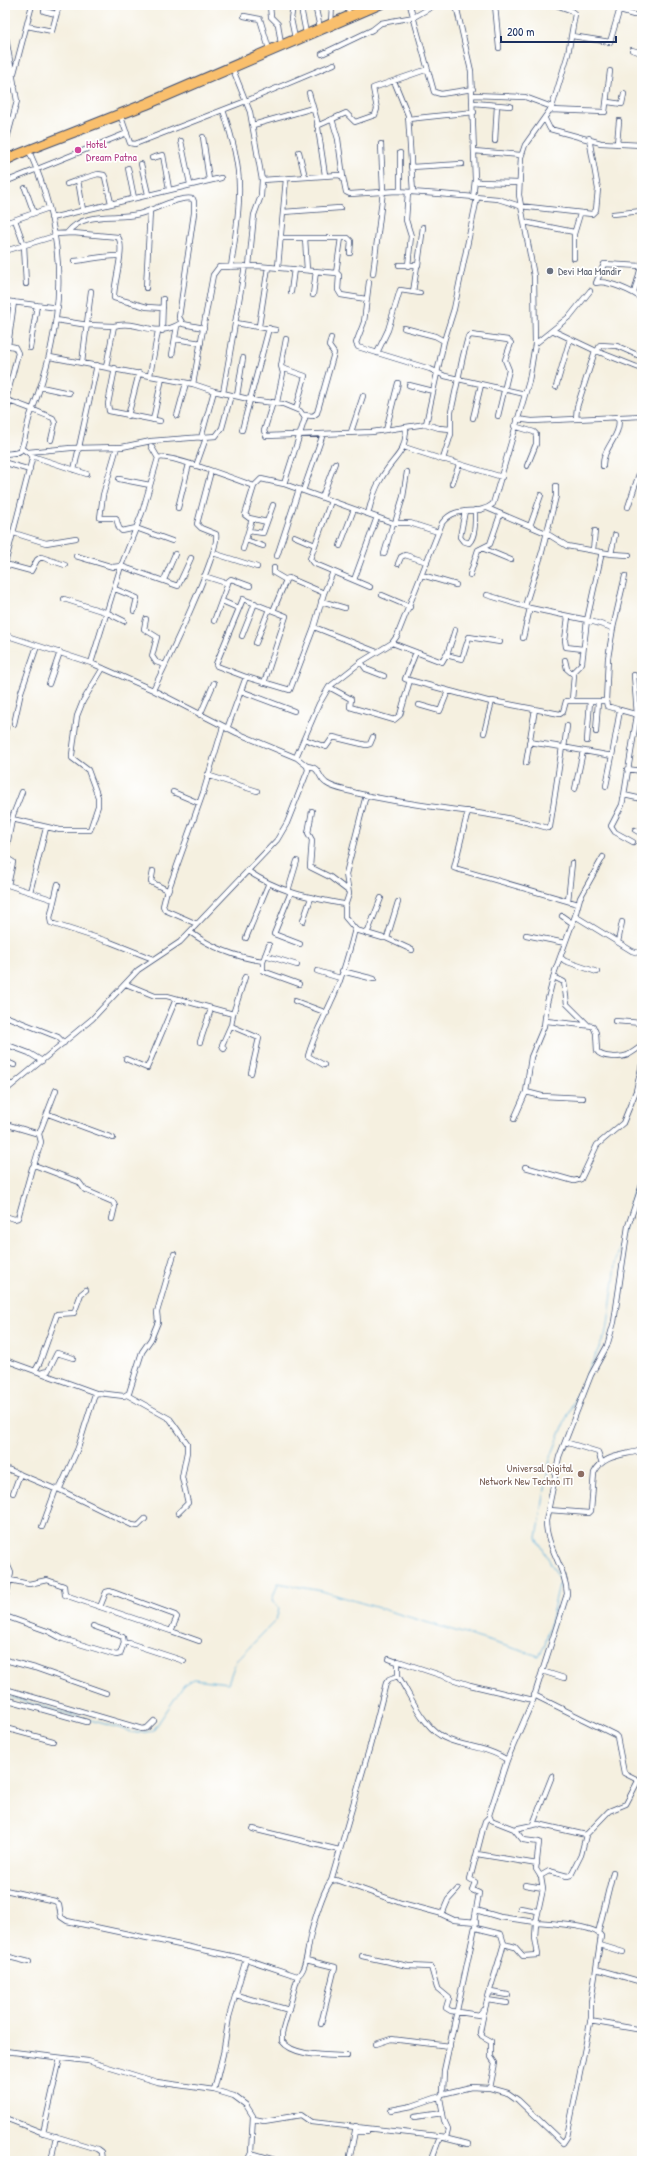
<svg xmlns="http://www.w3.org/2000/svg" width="647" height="2166" font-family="'Patrick Hand',sans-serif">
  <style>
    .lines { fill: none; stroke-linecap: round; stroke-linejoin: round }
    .stream { stroke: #62b1dc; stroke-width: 1 }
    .minor-casing { stroke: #3c4c72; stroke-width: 6 }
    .highway-casing { stroke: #3c4c72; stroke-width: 8 }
    .minor { stroke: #fff; stroke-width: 4.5 }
    .highway { stroke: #f9bf6d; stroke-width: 6 }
    .hotel-dot { fill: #d1479c; stroke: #fff; stroke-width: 1.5 }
    .worship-dot { fill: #6b7280; stroke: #fff; stroke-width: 1.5 }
    .education-dot { fill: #8d6e63; stroke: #fff; stroke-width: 1.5 }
    .labels { text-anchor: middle; stroke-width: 3.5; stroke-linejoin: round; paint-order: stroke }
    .hotel-label { font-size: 11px; fill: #b23c85; stroke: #fff; text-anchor: start }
    .worship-label { font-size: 11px; fill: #5b616d; stroke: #fff; text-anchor: start }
    .education-label { font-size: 11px; fill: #785e54; stroke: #fff; text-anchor: end }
  </style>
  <rect width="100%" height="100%" fill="#fff"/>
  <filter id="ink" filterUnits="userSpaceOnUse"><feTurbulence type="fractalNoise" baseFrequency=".025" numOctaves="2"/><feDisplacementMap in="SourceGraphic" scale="8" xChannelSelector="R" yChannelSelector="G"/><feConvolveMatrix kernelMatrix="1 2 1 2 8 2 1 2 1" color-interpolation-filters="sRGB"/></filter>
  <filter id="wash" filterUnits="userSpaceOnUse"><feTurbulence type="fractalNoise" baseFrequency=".012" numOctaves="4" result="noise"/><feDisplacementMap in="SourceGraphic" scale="16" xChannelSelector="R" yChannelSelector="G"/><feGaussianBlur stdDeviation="0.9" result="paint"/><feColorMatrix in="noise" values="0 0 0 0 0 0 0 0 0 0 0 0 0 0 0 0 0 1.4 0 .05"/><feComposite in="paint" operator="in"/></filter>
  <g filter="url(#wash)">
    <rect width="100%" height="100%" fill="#f5f0e0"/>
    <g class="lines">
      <path class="stream" d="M5 1696 137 1733 153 1731 184 1685 194 1679 228 1683 236 1661 276 1620 279 1608 272 1600 278 1583 322 1591 539 1656 545 1645 560 1580 537 1538 550 1459 571 1407 607 1331 617 1258 635 1185 642 1174"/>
    </g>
  </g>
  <g filter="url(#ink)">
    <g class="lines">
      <defs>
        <path id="minor" d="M270 5 271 17 278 24 281 44
          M293 5 291 19 295 38
          M315 5 320 28
          M347 5 350 17
          M410 5 434 92 441 94 473 89
          M456 5 471 71 475 180 480 182 519 183
          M495 5 499 48
          M301 8 306 33
          M44 11 56 14
          M620 11 634 15
          M244 16 260 19 269 49
          M331 23 332 5
          M27 26 52 31 59 5
          M5 32 17 101 5 146
          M572 36 610 42 621 5
          M632 50 642 53
          M322 54 372 30 381 23 414 17 435 5
          M232 67 250 112 262 180 261 196 254 215 249 266
          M14 73 32 5
          M394 81 408 115 413 192
          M5 84 15 86
          M309 93 317 121 325 175
          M473 95 525 97 552 107
          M608 102 622 104 624 94
          M473 103 510 106
          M223 110C232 137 240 165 239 194 239 218 234 243 231 267
          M550 110 605 112 610 71
          M121 117 130 143 135 144 246 101 334 64
          M332 119 338 139 343 177
          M408 119 474 112
          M545 119 550 129 601 143 642 145
          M253 125 313 108
          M317 126 346 113 355 122 375 115 377 109 373 88 428 69
          M203 137 209 180
          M181 141 190 184
          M495 141 497 105
          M617 144 619 121
          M474 151 521 155
          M299 152 305 177
          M400 153V191
          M152 158 163 155 169 189
          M141 164 148 194
          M411 167 462 164
          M128 168 134 198
          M262 180 339 175 343 177 346 192 350 194 397 191 439 194 498 199 520 206 592 214 596 210 598 189 589 138
          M5 182 127 133
          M67 184 78 180
          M25 188 34 213
          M473 198 475 180
          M83 210 78 180 98 174 104 175 105 177 111 203
          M283 212 340 208
          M613 214 642 211
          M51 218 221 178
          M15 220 24 245 26 284
          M524 222 574 232
          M5 223 49 208
          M67 233C85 210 114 220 139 214 152 211 181 195 193 199L194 202V213L179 317 183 324 204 328
          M55 234 73 233 118 237C126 248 113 284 114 298L147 307 163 308
          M281 238H348L351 241 350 253
          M305 238 307 270
          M5 251 55 236
          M574 258V234L580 214
          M74 261C89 260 104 255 119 256
          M399 265H418L423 227
          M408 266 411 236 406 220 408 192
          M641 266 604 264 596 283C606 279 634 292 642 299
          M278 267 286 179
          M336 273 341 238
          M373 274 383 191 381 144
          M369 282 364 322 356 343 358 347 430 369 445 376 525 394
          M146 288 150 211
          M291 292 294 269
          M413 292 417 266
          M634 293 642 263
          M313 295 316 271
          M5 301 58 308
          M56 320 88 325 114 326
          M236 323 276 330
          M259 326 268 267
          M404 328 435 336 444 341 426 424
          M162 331 163 299
          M554 331 594 350 642 369
          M175 339 201 343
          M444 341 454 309 477 198
          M535 344 570 316 590 291
          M5 345 15 347 18 353 6 400
          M8 346 14 302
          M30 348 37 305
          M597 352 600 345 617 346 642 357
          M377 353 388 330 400 290 420 293
          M172 355 177 326
          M50 357 193 384 214 391 257 401 283 404 300 411 305 418 284 484
          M82 363 91 291
          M106 367 114 326C139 319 154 340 181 323
          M115 368 108 404 109 411 160 421
          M282 368 305 376 296 409
          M150 375 158 331
          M193 384 213 275 219 267 257 266 337 273 339 275 338 290 341 295 366 299
          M409 385 433 391
          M41 387 69 393
          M556 387 570 339
          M223 393 245 266
          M237 396 243 358
          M5 400C22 404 37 412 53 418L55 423 51 440
          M273 402 264 431 266 436 372 432 426 424 439 428 451 429
          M277 402 283 373 281 366 286 339
          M304 415 313 416 317 413 334 353 329 346 331 338
          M5 416 10 401
          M128 416 139 373
          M177 416 186 383
          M498 416 509 370 505 360 511 343 508 340 471 335 468 337 463 356 451 412V434L443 459 502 477
          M473 418 481 385
          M517 419 532 421 642 416
          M576 419 577 407 595 351
          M153 420 162 378
          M514 426 534 432 536 434V444L527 466
          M242 430 269 328
          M386 430 398 383
          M351 432 363 396
          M201 438 214 391
          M117 447 103 495 100 518H116L119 528 122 531 136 528 172 541
          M404 447 444 460
          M28 452 71 448 122 447 151 441 216 436 222 428 231 395
          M5 454C9 453 16 454 20 451 24 446 27 424 30 416 66 324 70 242 29 151
          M32 456 87 474
          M158 458C167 453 240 481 254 486
          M6 463 30 470
          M196 466 206 438
          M603 466C602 448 623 435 618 417
          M74 470 97 365
          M119 479 150 485
          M452 484 459 465
          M303 491 323 434
          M322 497 335 463
          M331 501 310 559 313 563 370 587
          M628 507 642 465
          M178 508 189 464
          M487 508 546 533 567 546 612 554 629 555
          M465 511 460 537 463 541 469 543C476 536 475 520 475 510
          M368 514C371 502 374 490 381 479 393 456 406 456 406 427
          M267 522 249 518 245 515 254 486 261 479 284 484 393 523H410L438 532
          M395 523 403 497 407 472
          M530 526 541 495
          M249 531 263 533 273 505
          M14 533 46 543 76 538
          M294 536 315 545
          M246 540 263 546
          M340 546 354 509
          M482 548 511 560
          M243 549 252 519
          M593 550 595 531
          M213 553 257 567
          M384 554 393 523
          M611 554 615 535
          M76 556 113 567 121 566 178 586 191 558
          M277 556 299 489
          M5 564 32 459 30 454 21 448
          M5 564 31 571 37 560 41 557 65 565
          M398 564 401 557 405 555 427 562
          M422 575 456 585
          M470 575 478 550 490 544 500 515
          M204 576 226 583 231 579 250 586
          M286 579 289 578 324 593 333 572
          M164 580 175 554
          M354 580 377 517
          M115 589 137 598 134 611
          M382 595 410 607
          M487 595 530 608 587 620 613 628 608 658 606 701 607 706 620 710
          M64 599 108 613 124 621
          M222 601 238 608
          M321 601 345 608
          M525 606 542 552 556 496V486
          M273 611 286 580 274 573V568
          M568 617 565 640 566 647 583 649
          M146 619 144 629 157 637 152 656 156 662 165 665
          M214 621 228 583
          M314 627 377 652
          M613 628 625 576
          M5 635 91 663 153 690 237 733 297 758
          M242 636 255 603
          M523 638 530 608
          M256 643 269 609
          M392 643 442 662 446 655 462 659 469 637 500 642
          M416 652 405 679 491 702
          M447 655 455 630
          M565 660 567 669 574 675 572 700
          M361 662 366 669 384 676
          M91 663 121 566 142 513 158 458 151 446
          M573 672 582 663 587 620 602 552
          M634 675 637 715 624 795 642 799
          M246 677 217 666 216 664 243 599 286 616 264 683
          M49 684 60 652
          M329 687 351 699 350 707 394 720 400 715 410 680
          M153 690C164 668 221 550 216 534L201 528 197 524 211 471
          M241 691 294 711
          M419 705 440 711 448 691
          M200 715 214 683
          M14 724 21 692 37 646
          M5 728H6
          M227 729 246 677 290 690 314 627 324 593
          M596 732 598 701
          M484 733 492 701 560 714 563 712 566 701H606
          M304 739 326 747 333 737 366 745 370 744 373 737
          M587 741 590 701
          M529 742 562 747
          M564 748 567 726
          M526 763 535 709
          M307 766C321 767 318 778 326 783 334 789 347 790 356 793 419 809 485 809 548 828L550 827 562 747 612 756 620 710 642 716
          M627 769 642 771
          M207 775 257 791
          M606 786 612 756
          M575 789 583 751
          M173 792 199 803
          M624 795 622 805 611 826 615 832 633 842
          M312 811 308 833 312 840 310 867 330 877 347 890
          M468 811 454 868 578 904
          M12 819 60 830H90L98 806V797L88 770 72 758V755L77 716 83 701 103 668
          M635 830 642 834
          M5 856 13 815 22 792
          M5 857 13 862 8 885 54 900
          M603 857 580 898 575 916 632 951 642 954
          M153 871 151 882 167 890 163 906 165 910 197 924
          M248 871C279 892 307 897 343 904L345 906V917L356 930 383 938H387L398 902
          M58 884 50 918 51 923 110 942 153 959
          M168 891 203 793 223 727
          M288 891 297 861
          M30 892 46 828
          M291 892 274 934 300 944
          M568 901 572 863
          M345 906 349 894 346 874 366 795
          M562 916 572 923
          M303 921 311 898
          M190 932C212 948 235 957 263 961L269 945
          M367 934 381 898
          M526 935 565 943
          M246 938 268 885
          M386 938 412 950
          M618 942 622 922
          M265 955 297 965
          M560 957 565 961 597 972
          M263 961V971L299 984
          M317 971 340 978
          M342 971 374 979
          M554 977 564 982 567 1004 588 1025
          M126 984 155 996H167L233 1014 231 1026 259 1038 251 1073
          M295 1001 327 1013
          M233 1014 245 977
          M5 1016 58 1037 64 1043
          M546 1021 593 1026 596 1033 597 1051C601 1058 621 1058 628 1055 633 1052 638 1049 642 1045
          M615 1021 642 1023
          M200 1042 211 1009
          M5 1044 29 1053 42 1061
          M224 1049 222 1045 231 1025
          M126 1059 147 1068 176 999
          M5 1061 14 1065
          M324 1065 308 1056C313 1037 323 1020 331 1002 342 980 349 953 355 929
          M5 1081 12 1085
          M5 1091 92 1019 138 970 180 942 277 840 287 823 308 770 307 766 297 758V755L319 704 329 687 361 662 392 643 397 636 442 523C457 503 477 517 493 504L529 381 535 344 534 276 519 195 521 157 525 145 552 107 568 54 575 14 570 10 556 5
          M526 1092 542 1096 583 1098
          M48 1114 113 1138
          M514 1119 526 1092 531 1057 544 1026 547 1003 555 971 575 916
          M5 1124 39 1134 56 1090
          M39 1134 41 1142 34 1165 79 1182 85 1190 113 1202 115 1206 112 1219
          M525 1167 574 1181 581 1179 597 1145 623 1123 636 1091 642 1064
          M5 1216 14 1219 18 1218 32 1168 34 1165
          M5 1360 96 1393
          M35 1371 40 1362 57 1314 74 1313 81 1294 86 1290
          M43 1372 48 1371 57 1353 73 1358
          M127 1395 170 1419 187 1443V1452L182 1477 188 1503 178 1513
          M565 1442 598 1452 602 1463
          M5 1468 55 1489 60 1488 78 1448 95 1394 98 1393 124 1396 129 1393 142 1352 151 1339 158 1322 157 1312 174 1254
          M58 1489 132 1525 138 1526 145 1519
          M13 1493 20 1474
          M549 1510 589 1513 591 1511 594 1473C603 1454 624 1456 642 1450
          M42 1527 56 1489
          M5 1559 11 1573 5 1600
          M10 1580 29 1584 47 1580 64 1586 65 1595 171 1631
          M100 1607 106 1592 110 1591 175 1615 177 1617 171 1631 199 1641
          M5 1616 50 1632 63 1639 116 1655 120 1654 124 1643H129L184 1661
          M93 1626 123 1637 124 1643
          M389 1659 397 1662
          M5 1660 35 1668 106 1693
          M542 1671 564 1678
          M398 1676C411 1696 424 1731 449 1740 468 1747 490 1748 507 1760
          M5 1689 142 1729 147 1728 154 1721
          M534 1695 615 1735 617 1737 624 1773 642 1782
          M5 1699 87 1722
          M5 1728 53 1741
          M533 1824 552 1776
          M253 1829 339 1850
          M514 1829 538 1824 586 1835
          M477 1854 537 1864
          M540 1876 549 1871 567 1876 571 1875 581 1855 586 1835 609 1811 626 1804 638 1781
          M331 1881 370 1746 386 1683 389 1679 398 1676V1661L470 1685 533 1700
          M525 1885 543 1888
          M5 1890 55 1901 59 1905 61 1917 67 1921 246 1959 297 1976C307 1972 308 1943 311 1933 315 1919 322 1892 331 1881L336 1880 401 1903 439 1913 454 1920 476 1922 444 2071 443 2092 440 2098 444 2120 448 2129 446 2137 311 2122 301 2115 264 2121 254 2119
          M520 1908 537 1911
          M476 1910 500 1917 536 1922 535 1938 538 1955 523 1956 515 1947 504 1944 501 1934 476 1928
          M442 1914 448 1900 458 1889
          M474 1922 479 1893 472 1890 475 1882 470 1879 485 1821 489 1817
          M598 1933 613 1872
          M600 1945 623 1952
          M5 1956 29 1962
          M362 1956 408 1966 431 1967 437 1988 449 1998 446 2008 451 2011 479 2015 483 2010
          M306 1960 335 1967 321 2024
          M596 1969 642 1982
          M298 1976 282 2033V2041C293 2057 329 2055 347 2056
          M491 1992 508 1995
          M236 1995 289 2010
          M487 2000 507 2003
          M590 2021 642 2030
          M376 2044 391 2039 450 2046
          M5 2051 88 2061 157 2082 214 2090 234 2096 246 2105 253 2116 251 2153 278 2161
          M490 2088 495 2063 491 2057V2041L482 2036 480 2033C484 2003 496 1973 504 1943
          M214 2090 223 2054 229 2017 246 1959
          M442 2094 471 2087 490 2088 508 2093 518 2100 563 2143 567 2137 591 2018V2002L601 1936C595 1925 548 1923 536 1922L543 1889 541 1877 536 1869 539 1842 523 1840 514 1829 491 1820 489 1815 507 1760 533 1700 567 1594C566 1568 546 1547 546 1521L559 1457 591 1375 607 1346 614 1322 628 1226 642 1185
          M391 2110 412 2106 441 2096
          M414 2117 443 2113
          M5 2118 41 2132 97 2149 101 2152 102 2161
          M355 2132H367
          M43 2133 60 2058
          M51 2161 56 2136
          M247 2161 251 2153
          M349 2161 356 2126
          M431 2161 440 2137 468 2144"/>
        <path id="highway" d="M5 158 146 102 371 5
          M5 162 29 151 147 106 382 5"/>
      </defs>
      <use href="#minor" class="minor-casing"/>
      <use href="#highway" class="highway-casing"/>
      <use href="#minor" class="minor"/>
      <use href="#highway" class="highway"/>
    </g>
  </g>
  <circle class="hotel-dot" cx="78" cy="150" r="4"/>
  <circle class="worship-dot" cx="550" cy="271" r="4"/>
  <circle class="education-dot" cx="581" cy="1474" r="4"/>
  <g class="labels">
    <g class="hotel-label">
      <text x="86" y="148">Hotel<tspan x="86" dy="13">Dream Patna</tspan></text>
    </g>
    <g class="worship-label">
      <text x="558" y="275">Devi Maa Mandir</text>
    </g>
    <g class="education-label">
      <text x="573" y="1472">Universal Digital<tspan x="573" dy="13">Network New Techno ITI</tspan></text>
    </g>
  </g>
  <rect width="647" height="2166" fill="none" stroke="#fff" stroke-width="20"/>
  <path d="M501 36v6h115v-6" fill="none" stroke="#1b2f5e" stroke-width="2"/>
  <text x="507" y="36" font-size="12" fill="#1b2f5e" stroke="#ffffff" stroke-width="3" paint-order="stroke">200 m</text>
</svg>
